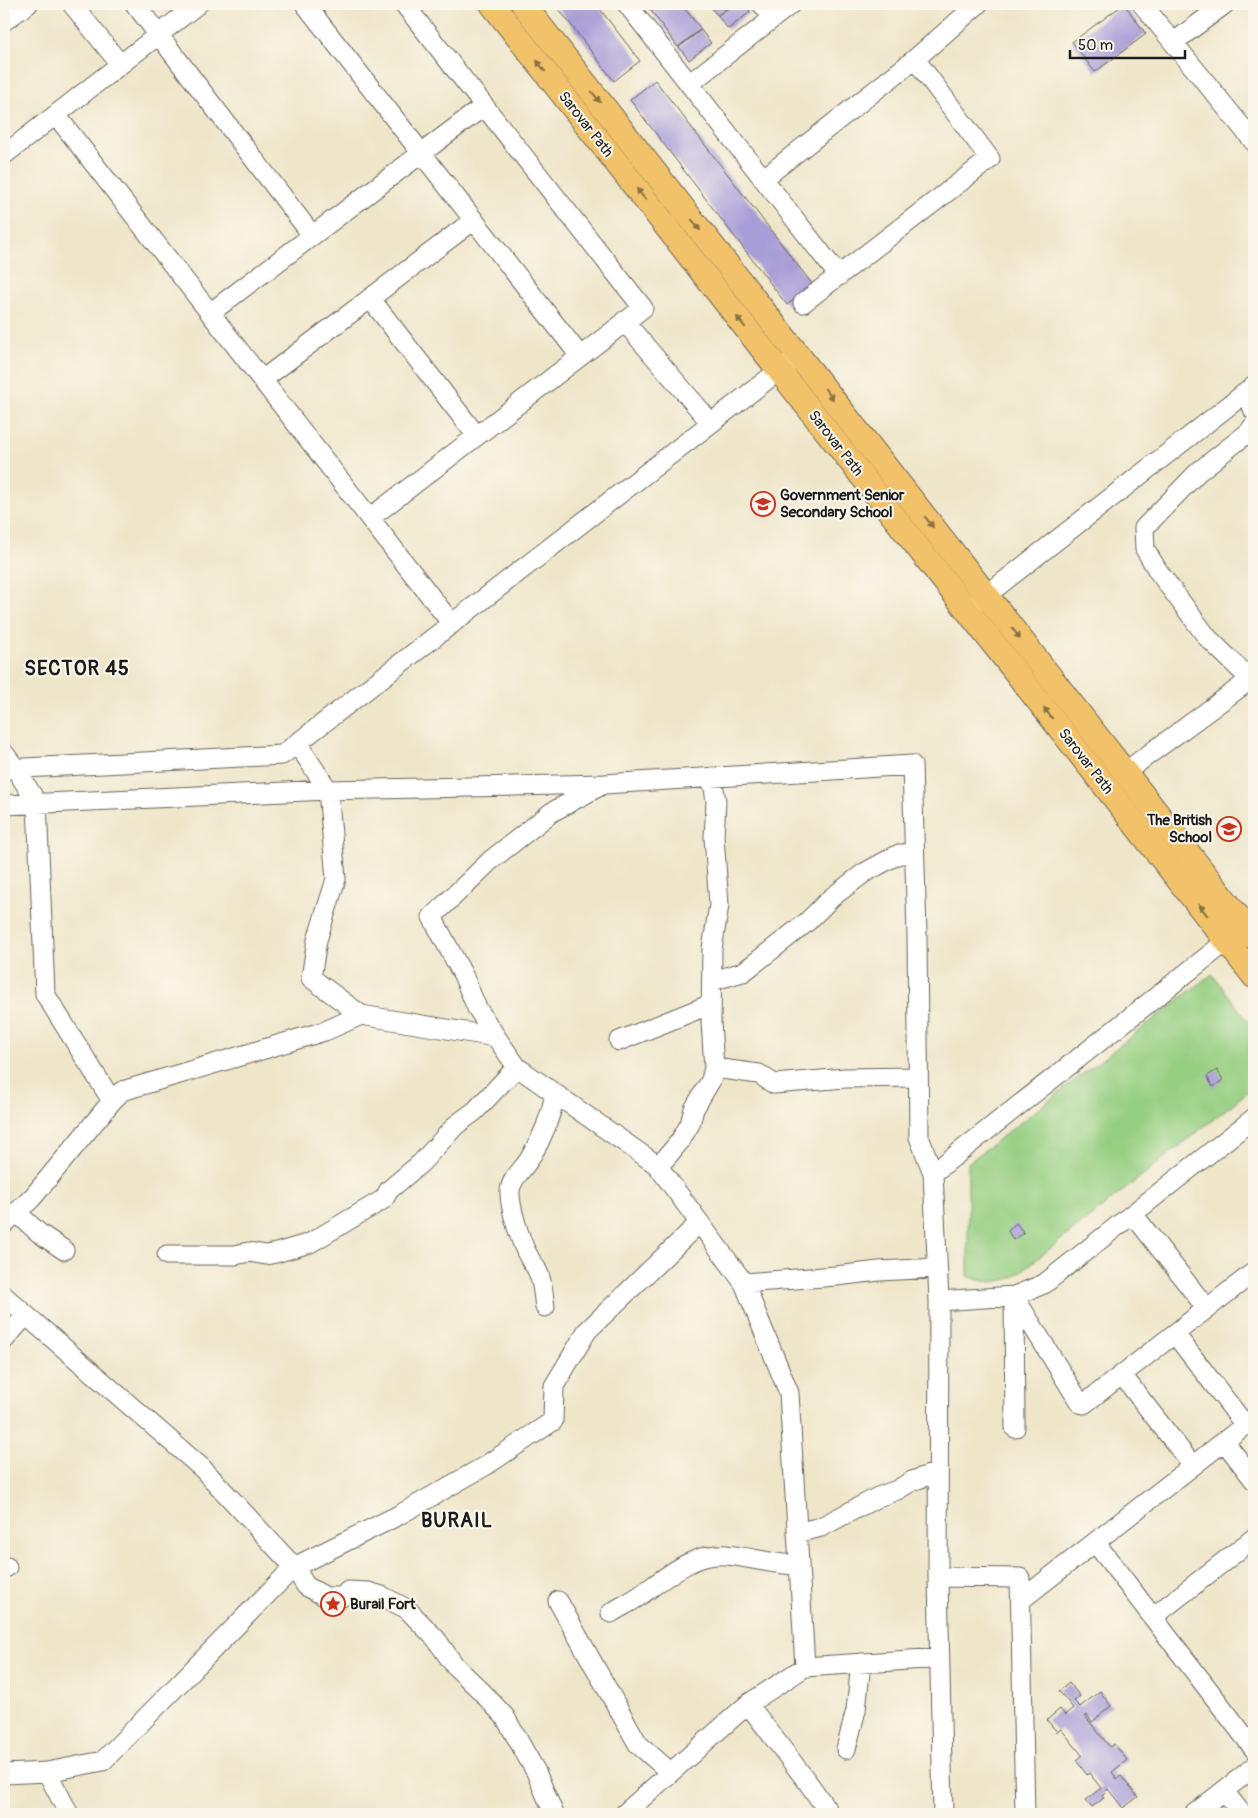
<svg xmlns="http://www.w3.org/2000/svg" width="1258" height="1818" font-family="Pangolin,sans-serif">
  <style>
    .green { fill: #97cf82; stroke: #5a764f }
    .building { fill: #a79dd7 }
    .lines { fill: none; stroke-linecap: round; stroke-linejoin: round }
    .minor-casing { stroke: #666359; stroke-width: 21 }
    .major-casing { stroke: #666359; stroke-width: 26 }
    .minor { stroke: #fff; stroke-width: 19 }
    .major { stroke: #f2c26a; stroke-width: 24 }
    .oneway { fill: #876f43 }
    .labels { text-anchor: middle; stroke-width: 4; stroke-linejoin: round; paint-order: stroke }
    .street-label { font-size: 15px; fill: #1c1c1c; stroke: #fbf7ec }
    .poi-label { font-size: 15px; font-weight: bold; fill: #1c1c1c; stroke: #fbf7ec; text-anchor: start }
    .district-label { font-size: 20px; font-weight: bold; letter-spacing: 1px; fill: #1c1c1c; stroke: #fbf7ec }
  </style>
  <rect width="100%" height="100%" fill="#fbf7ec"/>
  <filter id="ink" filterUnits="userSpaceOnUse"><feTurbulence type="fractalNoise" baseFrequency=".02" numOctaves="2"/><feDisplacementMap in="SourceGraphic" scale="10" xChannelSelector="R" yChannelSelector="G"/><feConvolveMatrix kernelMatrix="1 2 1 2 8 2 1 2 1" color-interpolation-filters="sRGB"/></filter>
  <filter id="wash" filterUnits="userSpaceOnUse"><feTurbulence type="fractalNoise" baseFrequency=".0096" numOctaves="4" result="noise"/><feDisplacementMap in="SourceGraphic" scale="20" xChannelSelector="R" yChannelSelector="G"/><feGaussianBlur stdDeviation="1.12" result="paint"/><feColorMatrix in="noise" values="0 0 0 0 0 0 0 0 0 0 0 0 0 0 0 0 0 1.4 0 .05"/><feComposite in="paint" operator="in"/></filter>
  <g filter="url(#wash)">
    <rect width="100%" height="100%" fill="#efe6ca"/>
    <path class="green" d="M1212 974 1254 1029V1087L1014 1277C996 1283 986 1284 968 1276V1163Z"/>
    <g id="blocks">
      <path class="building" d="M555 4H596L640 61 614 81Z
        M646 4H681L701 29 678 47Z
        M708 4H732L717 15Z
        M734 4H744L750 12 728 29 718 16Z
        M1124 4 1146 34 1095 72 1072 42Z
        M701 30 711 43 689 60 679 47Z
        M655 80 813 285 787 305 630 100Z
        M1217 1070 1223 1080 1213 1087 1207 1076Z
        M1016 1223 1024 1233 1013 1240 1008 1231Z
        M1069 1683 1080 1696 1074 1701 1080 1707 1100 1691 1111 1706 1092 1722 1087 1715 1085 1716 1110 1747 1114 1744 1127 1760 1112 1772 1117 1779 1121 1776 1138 1797 1123 1808 1108 1789 1102 1795 1104 1798 1092 1807 1086 1800 1101 1788 1089 1773 1087 1775 1076 1760 1082 1755 1061 1729 1057 1732 1047 1720 1060 1709 1065 1715 1073 1708 1059 1691Z"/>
    </g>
  </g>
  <g filter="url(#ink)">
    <use href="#blocks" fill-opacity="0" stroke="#666359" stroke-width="1"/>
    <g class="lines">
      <defs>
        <path id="minor" d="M72 4 120 64
          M135 4 312 235
          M305 4 580 356
          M627 4 839 276
          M762 4 773 18
          M1142 4 1254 142
          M4 21 28 4
          M1174 42 1225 4
          M689 84 791 4
          M56 115 452 624
          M4 155 198 4
          M763 179 915 59 978 4
          M370 298 476 435
          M803 303 990 159 915 59
          M210 313 484 106
          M624 321 711 423
          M262 380 474 220
          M1247 392 1254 411
          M370 518 643 308 404 4
          M975 604 1254 386
          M1251 680 1207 637 1158 571 1145 549 1144 528 1198 472 1249 432 1254 425
          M297 743 328 790 604 784 912 765 917 935 919 1137 933 1173
          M4 753 16 769 37 803 45 994 112 1101
          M4 769 282 755 790 362
          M1125 772 1254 677
          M4 805 328 790 336 879 317 940 311 978 361 1015 496 1037 517 1067 657 1165 744 1283 789 1393 805 1667
          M712 981 743 972 755 963 807 922 831 898 864 873 899 854H914
          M496 1037 477 1008 463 975 432 917 491 860 552 812 600 786
          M619 1041 711 1004
          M714 1068 759 1074 774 1084 845 1078 918 1077
          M657 1165 666 1158 680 1141 690 1124 694 1109 711 1080 714 1068 711 1022 712 949 719 905 714 837 716 801 712 777
          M16 1212 39 1233 64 1250
          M1133 1214 1207 1309
          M4 1224 32 1198 112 1101 122 1091 325 1031 361 1015
          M167 1255H235L249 1252 266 1255 276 1253 310 1243 384 1199 389 1190 421 1163 456 1125 475 1111 517 1067
          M744 1283 836 1276 879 1271 937 1268
          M4 1296 203 1469 294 1567 306 1586 326 1597H342L348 1591 369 1592 382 1596 407 1609 436 1639 455 1666 480 1690 505 1717 536 1772 554 1814
          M1014 1296 1080 1403 1084 1404 1254 1272
          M1014 1297 1015 1428
          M939 1301 1014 1296 1044 1284 1254 1118
          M545 1307C543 1295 543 1281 537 1270 535 1265 531 1262 529 1257 521 1244 509 1205 510 1191 511 1178 524 1169 530 1158 542 1139 551 1116 555 1094
          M1175 1334 1245 1425
          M4 1340 26 1315
          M1122 1375 1193 1466
          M1224 1441 1254 1480
          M797 1533 821 1527 878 1497 897 1490 912 1481 938 1472
          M1095 1542 1254 1749
          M4 1567H7
          M938 1577 1020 1578 1025 1814
          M1021 1600 1254 1418
          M558 1601 638 1744 670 1772
          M611 1613C620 1607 629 1603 638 1597 664 1579 693 1552 726 1555 751 1557 774 1565 799 1565
          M1153 1617 1254 1538
          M748 1704 809 1784 830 1814
          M846 1749 856 1710 861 1663
          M47 1772 69 1814
          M4 1774 47 1772 103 1761 294 1567 399 1515 485 1466 553 1421 554 1386 587 1331 699 1223
          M1224 1791 1242 1814
          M624 1814 748 1704 805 1667 939 1658
          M943 1814 938 1577 939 1301 933 1173 1246 926
          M1194 1814 1254 1767"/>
        <path id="major" d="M492 4 1254 976
          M523 4 1254 937"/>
      </defs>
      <use href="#minor" class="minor-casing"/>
      <use href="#major" class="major-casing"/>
      <use href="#minor" class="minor"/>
      <use href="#major" class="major"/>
    </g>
    <defs><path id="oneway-solid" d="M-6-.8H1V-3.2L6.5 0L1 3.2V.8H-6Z" transform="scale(1.25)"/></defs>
    <g class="oneway">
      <use href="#oneway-solid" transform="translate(541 66) rotate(-128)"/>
      <use href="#oneway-solid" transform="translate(596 97) rotate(52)"/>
      <use href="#oneway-solid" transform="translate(641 194) rotate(-128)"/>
      <use href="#oneway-solid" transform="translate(696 225) rotate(52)"/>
      <use href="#oneway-solid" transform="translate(741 322) rotate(-128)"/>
      <use href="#oneway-solid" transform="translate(829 394) rotate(52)"/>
      <use href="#oneway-solid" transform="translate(929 522) rotate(52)"/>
      <use href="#oneway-solid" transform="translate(1016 633) rotate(52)"/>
      <use href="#oneway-solid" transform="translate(1048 713) rotate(-128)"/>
      <use href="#oneway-solid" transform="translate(1203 910) rotate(-128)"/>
    </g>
  </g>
  <defs>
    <symbol id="school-ring" viewBox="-11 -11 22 22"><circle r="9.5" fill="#fbf7ec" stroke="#c8321e" stroke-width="1.5"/><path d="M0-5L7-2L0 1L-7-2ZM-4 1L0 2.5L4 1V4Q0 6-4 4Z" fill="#c8321e"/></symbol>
    <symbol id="sight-ring" viewBox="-11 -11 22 22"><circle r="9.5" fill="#fbf7ec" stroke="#c8321e" stroke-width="1.5"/><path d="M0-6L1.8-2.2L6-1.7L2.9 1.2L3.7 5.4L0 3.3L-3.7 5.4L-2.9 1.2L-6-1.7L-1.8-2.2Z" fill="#c8321e"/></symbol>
  </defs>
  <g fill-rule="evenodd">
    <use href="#school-ring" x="749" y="490" width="28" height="28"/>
    <use href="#school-ring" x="1215" y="815" width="28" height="28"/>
    <use href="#sight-ring" x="319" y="1590" width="28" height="28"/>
  </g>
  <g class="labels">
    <g class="street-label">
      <text transform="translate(586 124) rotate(52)" y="5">Sarovar Path</text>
      <text transform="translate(836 443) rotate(52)" y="5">Sarovar Path</text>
      <text transform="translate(1086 761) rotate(52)" y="5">Sarovar Path</text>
    </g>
    <g class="poi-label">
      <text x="780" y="500">Government Senior<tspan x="780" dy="17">Secondary School</tspan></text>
      <text x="1212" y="825" text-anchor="end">The British<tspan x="1212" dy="17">School</tspan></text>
      <text x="350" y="1609">Burail Fort</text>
    </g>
    <g class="district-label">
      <text x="77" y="675">SECTOR 45</text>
      <text x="457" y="1527">BURAIL</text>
    </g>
  </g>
  <rect width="1258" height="1818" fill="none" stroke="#fbf7ec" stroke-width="20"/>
  <path d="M1070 50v8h115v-8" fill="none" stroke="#1c1c1c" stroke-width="2.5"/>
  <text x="1078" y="50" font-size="15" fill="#1c1c1c" stroke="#fbf7ec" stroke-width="4" paint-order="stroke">50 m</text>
</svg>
